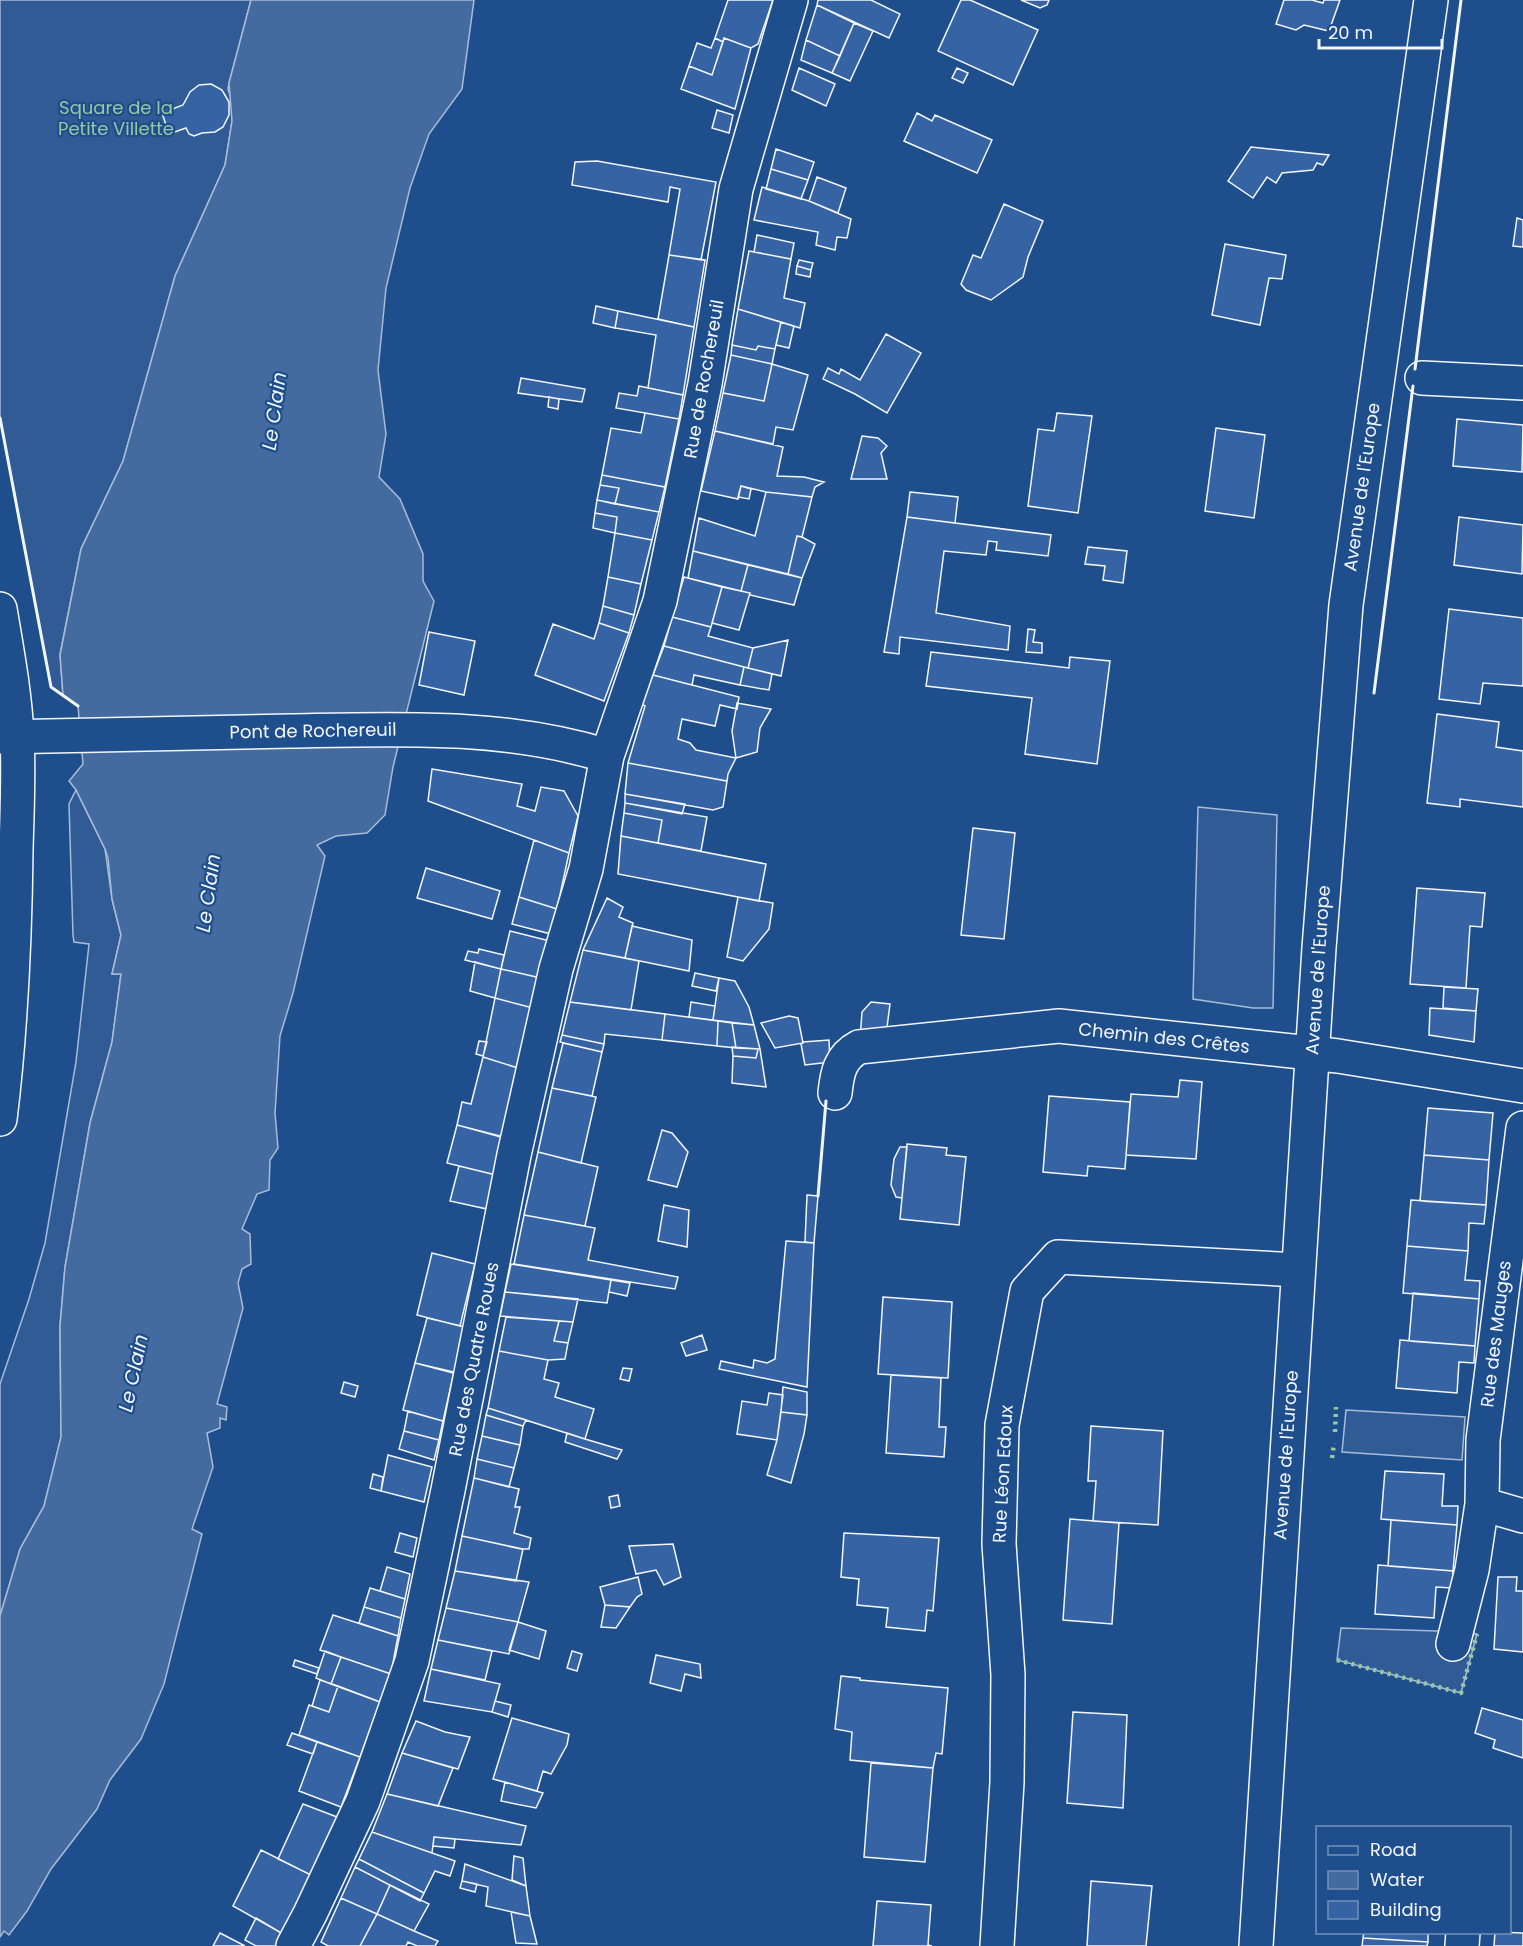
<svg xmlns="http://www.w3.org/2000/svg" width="1523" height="1946" font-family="Poppins,sans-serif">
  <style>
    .built { fill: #305b95; stroke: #a8bbd7; stroke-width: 1.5 }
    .water { fill: #446ba0; stroke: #a8bbd7; stroke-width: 1.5 }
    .building { fill: #3563a3; stroke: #f2f6ff; stroke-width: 1.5 }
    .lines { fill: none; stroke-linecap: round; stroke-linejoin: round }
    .street-casing { stroke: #f2f6ff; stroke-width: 36 }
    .secondary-casing { stroke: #f2f6ff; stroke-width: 36 }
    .street { stroke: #1f4e8c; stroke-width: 33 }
    .secondary { stroke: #1f4e8c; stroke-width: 33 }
    .hedge { stroke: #97c8a6; stroke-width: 4.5; stroke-dasharray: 3 4.5; stroke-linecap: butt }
    .wall { stroke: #f2f6ff; stroke-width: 3 }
    .labels { text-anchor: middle; stroke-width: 4.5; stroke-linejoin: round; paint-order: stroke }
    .park-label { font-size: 18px; fill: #97c8a6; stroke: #1f4e8c }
    .street-label { font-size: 18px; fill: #f2f6ff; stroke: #1f4e8c }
    .water-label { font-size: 20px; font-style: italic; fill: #f2f6ff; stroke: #1f4e8c }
  </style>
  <rect width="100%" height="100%" fill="#1f4e8c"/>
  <path class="built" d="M0 0H251L229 83 228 89 232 102V121L225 165 175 276 123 461 81 549 60 654 63 695 51 687 0 418Z
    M76 790 105 849 112 899 121 935 112 974H121L112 1042 90 1123 65 1267 60 1326 61 1437 44 1506 20 1549 0 1616V1384L29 1299 45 1243 76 1062 89 944 74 942 73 935 69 804Z
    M1198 807 1277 815 1273 1008H1253L1193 999Z
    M1346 1410 1465 1417 1462 1460 1342 1452Z
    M1341 1628 1469 1632 1477 1634 1461 1693 1337 1660Z"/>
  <path class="water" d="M251 0H474L462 89 429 134 410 188 386 288 378 370 386 434 379 477 400 499 423 554V581L434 601 393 767 385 815 367 833 336 836 317 845 325 856 293 993 280 1036 275 1113 278 1148 270 1160 269 1190 257 1194 242 1229 250 1234 251 1264 242 1269 238 1283 243 1308 217 1404 227 1407 226 1420 220 1418V1428L207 1433 213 1467 192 1529 202 1534 164 1684 141 1739 110 1780 97 1809 51 1869 27 1911 9 1935 4 1931 0 1937V1616L20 1549 44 1506 61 1437 60 1326 65 1267 90 1123 112 1042 121 974H112L121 935 112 899 108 858 105 849 76 790 69 781 83 764 78 706 63 695 60 655 81 549 123 461 175 276 225 165 232 121 229 83Z"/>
  <path class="building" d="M728 0H773L758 44 751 48 724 38 723 42 715 38Z
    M818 0H871L900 14 889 38 817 5Z
    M961 0H970L1038 30 1013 85 938 51Z
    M1021 0H1049L1047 5 1040 8Z
    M1284 0H1312L1323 3 1324 0H1340L1329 31 1304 25 1296 30 1276 24Z
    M817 5 854 23 840 56 806 40Z
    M854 23 873 31 850 81 832 73Z
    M715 38 723 42 712 75 689 66 697 43 711 48Z
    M724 38 751 48 735 109 681 89 689 66 712 75Z
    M806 40 840 56 832 73 801 60Z
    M799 68 835 84 826 106 792 90Z
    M957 68 968 73 963 83 952 78Z
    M211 84 222 90 229 102V115L223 127 215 132 202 133 194 136 189 134 186 128 169 134 162 113 183 105 190 92 199 85Z
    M717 110 733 115 729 133 712 128Z
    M917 113 932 121 935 115 992 140 977 173 904 141Z
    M1251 147 1329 155 1323 165 1317 163 1313 170 1282 173 1276 183 1267 177 1253 198 1228 181Z
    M776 149 814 162 808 180 771 169Z
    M597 161 716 182 701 260 669 255 680 189 670 187 668 202 572 185 575 162Z
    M771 169 808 180 801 199 766 189Z
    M817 177 846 188 838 213 809 201Z
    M762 187 809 201 851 219 847 238 837 237 835 250 816 245 818 232 754 220Z
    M1004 204 1043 221 1028 257 1023 277 991 300 966 290 961 284 973 255 981 258Z
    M1517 218 1523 220V247L1513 246Z
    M757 235 794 243 791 259 754 252Z
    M1225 244 1286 255 1282 279 1269 278 1260 325 1212 315Z
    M749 251 791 259 784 298 805 303 800 328 738 309Z
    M669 255 705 260 694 327 658 319Z
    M799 260 813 263 811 270 797 266Z
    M797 266 811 270 810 277 796 274Z
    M596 306 618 311 615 328 593 323Z
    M738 309 781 322 775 349 758 346 756 350 732 345Z
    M618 311 694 327 683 395 648 388 656 335 615 328Z
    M781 322 794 326 789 348 776 345Z
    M886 334 921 353 887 413 855 394 823 379 828 368 839 374 841 369 860 380Z
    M732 345 756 350 758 346 775 349 772 364 731 355Z
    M731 355 772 364 764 401 723 393Z
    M772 364 808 375 793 430 776 427 773 444 715 431 723 393 764 401Z
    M521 378 585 389 582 402 518 393Z
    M639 386 683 395 679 419 616 408 619 393 637 396Z
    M549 397 559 399 558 409 548 407Z
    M645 413 679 419 665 487 602 475 611 428 641 433Z
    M1057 413 1092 416 1078 513 1028 506 1038 429 1054 431Z
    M1457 419 1523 425 1522 472 1453 466Z
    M1216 428 1265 435 1254 518 1205 511Z
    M715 431 783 447 777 476 804 477 824 482 815 487 812 497 766 492 741 486 738 499 701 491Z
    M862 436 878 438 887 446 881 453 887 479H851Z
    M602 475 665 487 659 512 615 504 619 488 600 485Z
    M600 485 619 488 615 504 597 500Z
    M741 486 751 489 749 499 738 497Z
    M766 492 812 497 802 537 797 536 788 574 693 551 699 518 755 536Z
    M910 492 958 497 955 523 907 517Z
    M597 500 659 512 652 540 615 533 617 517 595 513Z
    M595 513 617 517 615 533 593 528Z
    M907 517 1051 535 1048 556 996 550 997 542 988 541 986 555 944 551 936 613 1010 626 1008 650 900 637 899 654 884 652Z
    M1459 517 1523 525 1522 574 1454 565Z
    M615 533 652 540 641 584 608 577Z
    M797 536 802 537 815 544 802 578 788 574Z
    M1088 547 1127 551 1123 583 1103 580 1105 566 1085 564Z
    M693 551 748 565 741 591 688 578Z
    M748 565 802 578 794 605 750 595V593L741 591Z
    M608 577 641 584 634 615 603 606Z
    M684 577 722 587 711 627 672 617Z
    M722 587 750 593 739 630 712 623Z
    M603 606 634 615 629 633 599 623Z
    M1449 609 1523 618V686L1483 683 1480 704 1439 699Z
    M672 617 711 627 708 636 753 648 748 668 664 646Z
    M599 623 629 633 604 701 535 675 553 624 594 639Z
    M1028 629 1035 630 1033 642 1042 643V653L1026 652Z
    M429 632 475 641 464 695 419 685Z
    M788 640 781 676 748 668 753 648Z
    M664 646 744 667 740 685 694 675 692 685 653 675Z
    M931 652 1069 668 1070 657 1110 661 1097 764 1025 754 1032 698 926 686Z
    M744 667 772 674 769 690 740 685Z
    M653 675 739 697 737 709 720 705 715 726 682 719 678 739 690 743 696 750 736 758 728 774 727 781 628 763 645 706 641 704Z
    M737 703 771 709 760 728 757 752 736 758 732 731Z
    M1437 714 1499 722 1496 747 1523 751V807L1460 799V807L1427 803Z
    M628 763 727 781 723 807 713 810 625 794Z
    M432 769 522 784 517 806 535 811 541 787 564 791 578 816 569 853 428 801Z
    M625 794 685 804 682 814 625 803Z
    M625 803 707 817 701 851 658 843 662 820 624 813Z
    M624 813 662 820 658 843 621 836Z
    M973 828 1015 833 1004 939 961 935Z
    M621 836 766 864 759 901 618 874Z
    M534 840 569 853 557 909 519 897Z
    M426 868 500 891 492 919 417 898Z
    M1417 888 1485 893 1482 927 1470 926 1466 988 1410 984Z
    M519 897 557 909 551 934 512 924Z
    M738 897 773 903 769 929 743 961 727 957Z
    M607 898 623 907 619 917 633 923 625 958 583 950Z
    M632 926 692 940 689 971 625 958Z
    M510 931 550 941 541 978 501 969Z
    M479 949 504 955 501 969 465 960 468 951 478 953Z
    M583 950 639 961 631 1010 570 1002Z
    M475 962 501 969 495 998 470 991Z
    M501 969 541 978 533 1008 495 998Z
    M695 973 719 978 716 991 692 986Z
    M719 978 735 981 749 1007 754 1025 713 1020Z
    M1444 987 1478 989 1476 1011 1443 1008Z
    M495 998 533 1008 518 1068 483 1057Z
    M570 1002 665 1014 662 1040 605 1034 604 1044 562 1035Z
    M691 1002 715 1006 713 1020 689 1017Z
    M871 1002 890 1004 886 1035 860 1039 862 1012Z
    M1430 1008 1476 1011 1474 1042 1429 1035Z
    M665 1014 718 1021 717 1046 662 1040Z
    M789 1016 798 1018 803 1043 775 1048 761 1023Z
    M718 1021 732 1023 736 1048 717 1046Z
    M732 1023 754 1025 760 1049 736 1048Z
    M562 1035 604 1044 602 1052 560 1042Z
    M829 1040 830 1062 805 1065 801 1044 803 1043V1042Z
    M479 1041 487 1042 483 1056 476 1054Z
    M563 1043 602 1052 592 1096 552 1088Z
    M732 1047 758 1049 756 1058 733 1056Z
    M758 1049H760L766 1087 732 1083 733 1056 756 1058Z
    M483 1057 518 1068 501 1137 457 1125 462 1102 471 1104Z
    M1180 1080 1202 1082 1196 1159 1126 1155 1131 1094 1178 1097Z
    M552 1088 596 1097 581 1163 538 1152Z
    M1049 1096 1130 1102 1125 1169 1088 1166 1087 1176 1043 1172Z
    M1428 1108 1493 1113 1489 1160 1424 1155Z
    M457 1125 504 1137 496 1175 447 1163Z
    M662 1130 672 1133 688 1152 677 1187 648 1180Z
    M907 1144 947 1148 946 1155 966 1157 959 1225 900 1219Z
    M900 1147H907L902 1198 896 1197 891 1185 894 1159Z
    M538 1152 598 1167 585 1226 524 1215Z
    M1424 1155 1489 1160 1486 1205 1420 1201Z
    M459 1166 496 1175 487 1209 450 1201Z
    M807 1195 818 1196 814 1243 805 1242Z
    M1411 1200 1486 1205 1484 1224 1469 1223 1468 1251 1407 1246Z
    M664 1205 689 1210 687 1247 658 1241Z
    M524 1215 595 1228 588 1260 678 1277 675 1289 514 1264Z
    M786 1241 814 1243 807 1387 719 1369 721 1361 753 1368 754 1360 767 1363 775 1359Z
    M1407 1246 1468 1251 1465 1280 1480 1281 1479 1299 1403 1293Z
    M432 1253 475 1264 460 1326 417 1315Z
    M511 1264 611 1280 607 1303 505 1292Z
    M611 1280 630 1283 627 1296 609 1292Z
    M505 1292 578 1299 573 1322 500 1316Z
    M1413 1293 1479 1299 1475 1346 1409 1341Z
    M883 1297 952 1302 948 1378 878 1374Z
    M506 1317 559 1321 554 1341 568 1343 565 1359 548 1360 499 1351Z
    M427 1318 466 1327 457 1374 415 1363Z
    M559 1321 573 1322 568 1343 554 1341Z
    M702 1335 707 1350 686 1356 681 1343Z
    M1400 1340 1475 1346 1474 1363 1459 1362 1457 1393 1396 1388Z
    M499 1351 548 1360 544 1379 559 1383 555 1397 594 1409 585 1439 488 1408Z
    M415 1363 454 1372 443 1421 403 1410Z
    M623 1368 632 1369 629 1381 620 1379Z
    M891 1375 941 1378 939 1427H946L944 1457 886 1453Z
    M344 1382 358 1386 355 1397 341 1393Z
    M783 1387 807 1392V1415L781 1412Z
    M769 1393 783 1395 777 1440 737 1434 742 1401 767 1405Z
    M488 1408 526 1420 523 1426 486 1415Z
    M408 1411 443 1421 439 1440 404 1431Z
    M781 1412 807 1415 804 1434 791 1483 767 1475 777 1440Z
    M486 1415 523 1426 520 1445 482 1436Z
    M1091 1426 1163 1431 1158 1525 1093 1521 1096 1481H1088Z
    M404 1431 439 1440 434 1460 399 1449Z
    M567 1433 585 1439 622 1450 617 1459 565 1442Z
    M482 1436 520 1445 514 1468 477 1459Z
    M388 1455 432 1467 424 1502 381 1491Z
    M477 1459 514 1468 509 1487 474 1478Z
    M1385 1471 1444 1474 1442 1506H1458L1457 1525 1381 1519Z
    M373 1474 383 1477 381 1491 370 1488Z
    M474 1478 519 1489 515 1507H520L514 1533 531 1538 529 1549H521L462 1536Z
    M618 1495 620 1506 611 1508 609 1497Z
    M1070 1519 1119 1523 1112 1624 1063 1620Z
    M1391 1520 1457 1525 1453 1571 1388 1566Z
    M400 1533 417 1538 413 1557 395 1552Z
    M844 1533 939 1538 933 1611 927 1610 925 1631 886 1627 888 1608 857 1605 859 1579 841 1577Z
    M462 1536 523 1549 516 1581 455 1571Z
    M673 1544 681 1577 664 1585 656 1570 636 1574 629 1546Z
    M1378 1565 1453 1571 1452 1588 1436 1587 1434 1618 1375 1614Z
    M387 1567 410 1574 405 1599 380 1591Z
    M455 1571 529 1582 518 1622 446 1608Z
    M638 1577 642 1594 637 1597 630 1607 605 1605 600 1587Z
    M1498 1577H1517L1516 1591H1523V1652L1494 1649Z
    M370 1588 405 1599 401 1618 364 1607Z
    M605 1605 630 1607 616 1628 601 1627Z
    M364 1607 401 1618 398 1636 359 1623Z
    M446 1608 518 1622 509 1654 438 1640Z
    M333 1615 398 1636 391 1674 320 1650Z
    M518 1622 546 1631 539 1659 509 1650Z
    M438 1640 492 1651 485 1680 431 1669Z
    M325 1651 341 1657 331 1684 316 1678Z
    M572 1651 582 1654 577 1671 567 1668Z
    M656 1655 700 1664 701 1678 685 1674 681 1691 650 1683Z
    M341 1657 391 1674 380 1702 331 1684Z
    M295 1660 319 1668 317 1674 293 1666Z
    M431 1669 500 1684 492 1712 424 1701Z
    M841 1676 860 1678V1680L948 1688 942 1754 936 1753 933 1768 850 1760 852 1732 835 1729Z
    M320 1680 338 1686 329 1712 312 1706Z
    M338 1686 380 1702 360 1757 299 1735 309 1705 329 1712Z
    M495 1701 511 1705 508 1717 492 1712Z
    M1482 1708 1523 1720V1758L1493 1748 1495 1740 1475 1733Z
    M1073 1712 1127 1715 1123 1808 1067 1803Z
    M512 1718 569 1734 567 1745 551 1774 543 1771 537 1791 493 1779Z
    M416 1721 445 1732 470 1737 458 1769 402 1753Z
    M292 1733 317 1742 313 1754 287 1745Z
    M317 1742 360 1757 341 1807 299 1791Z
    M402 1753 453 1768 438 1806 387 1794Z
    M871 1763 933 1768 925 1862 864 1857Z
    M505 1782 543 1793 536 1808 501 1801Z
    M387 1794 526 1826 521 1845 434 1837 432 1853 372 1832Z
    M303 1804 337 1817 311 1875 278 1859Z
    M372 1832 455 1861 450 1876 435 1871 424 1893 359 1859Z
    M434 1837 455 1839 454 1848 433 1846Z
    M261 1850 311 1875 283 1934 233 1906Z
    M514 1856 523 1858 526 1886 512 1880Z
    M359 1859 424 1893 420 1901 355 1867Z
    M465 1864 526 1886 530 1916 486 1906 488 1887 462 1881Z
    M355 1867 390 1885 377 1914 341 1898Z
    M462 1881 477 1884 475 1892 460 1888Z
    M1091 1881 1152 1886 1146 1946H1087Z
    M390 1885 429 1904 414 1931 377 1914Z
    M341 1898 377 1914 360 1946H328L321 1942Z
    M877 1901 931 1905 928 1945 932 1946H873Z
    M511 1912 530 1916 537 1944 516 1943Z
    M377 1914 414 1931 438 1941 435 1946H417L408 1942 406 1946H360Z
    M256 1918 283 1934 277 1946H256L245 1940Z
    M1364 1932H1428V1942L1363 1938Z
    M1495 1932 1523 1933V1946H1494Z
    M220 1933 245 1946H213Z
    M1363 1938 1428 1942 1427 1946H1362Z"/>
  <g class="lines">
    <defs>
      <path id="street" d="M1422 378 1523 383
        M0 737C97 735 194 733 291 731 397 729 505 724 607 756
        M835 1093C837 1073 840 1057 859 1047L1059 1026 1338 1056 1523 1086
        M1482 1504 1523 1516
        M1453 1644 1472 1570 1482 1504 1483 1440 1523 1128
        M293 1946 310 1914 363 1801 412 1661 448 1490 514 1155 556 969 586 869 607 756 660 601 705 384 736 189 791 0
        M997 1946 1007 1782 1008 1675 999 1544 1002 1425 1027 1291 1058 1257 1298 1270
        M1462 1946 1463 1932"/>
      <path id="secondary" d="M0 609C7 651 15 693 17 736 19 774 17 812 16 850 15 940 11 1030 0 1119
        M1256 1946 1319 948 1346 605 1431 0"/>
    </defs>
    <use href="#street" class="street-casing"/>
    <use href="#secondary" class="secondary-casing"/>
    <use href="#street" class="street"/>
    <use href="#secondary" class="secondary"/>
    <path class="hedge" d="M1335 1432 1336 1407
      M1332 1458 1334 1443
      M1337 1660 1461 1693 1477 1634"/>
    <path class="wall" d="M1415 369 1461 0
      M0 418 51 687 78 706
      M1374 693 1413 386
      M818 1196 826 1101"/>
  </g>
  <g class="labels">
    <g class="park-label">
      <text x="116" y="114">Square de la<tspan x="116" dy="21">Petite Villette</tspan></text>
    </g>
    <g class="street-label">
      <text transform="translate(704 379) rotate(-80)" y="6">Rue de Rochereuil</text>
      <text transform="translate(1362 487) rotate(-82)" y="6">Avenue de l'Europe</text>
      <text transform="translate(313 731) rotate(-1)" y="6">Pont de Rochereuil</text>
      <text transform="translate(1318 970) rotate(-86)" y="6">Avenue de l'Europe</text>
      <text transform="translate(1164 1038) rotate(6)" y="6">Chemin des Crêtes</text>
      <text transform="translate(1496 1334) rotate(-83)" y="6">Rue des Mauges</text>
      <text transform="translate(474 1359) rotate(-79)" y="6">Rue des Quatre Roues</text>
      <text transform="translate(1286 1455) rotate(-86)" y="6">Avenue de l'Europe</text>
      <text transform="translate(1003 1474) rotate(-87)" y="6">Rue Léon Edoux</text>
    </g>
    <g class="water-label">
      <text transform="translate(274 411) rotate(-82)" y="7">Le Clain</text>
      <text transform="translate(208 893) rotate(-82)" y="7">Le Clain</text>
      <text transform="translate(133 1373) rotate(-78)" y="7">Le Clain</text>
    </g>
  </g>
  <rect x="1316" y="1826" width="195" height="108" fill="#1f4e8c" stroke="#7391ba" stroke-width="1.5"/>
  <rect x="1328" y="1846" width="30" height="9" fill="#1f4e8c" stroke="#7391ba" stroke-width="1.5"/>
  <text x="1370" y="1856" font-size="18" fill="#f2f6ff">Road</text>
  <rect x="1328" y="1871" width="30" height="18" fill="#446ba0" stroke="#7391ba" stroke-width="1.5"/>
  <text x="1370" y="1886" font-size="18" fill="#f2f6ff">Water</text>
  <rect x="1328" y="1901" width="30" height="18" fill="#3563a3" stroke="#7391ba" stroke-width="1.5"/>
  <text x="1370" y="1916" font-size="18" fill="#f2f6ff">Building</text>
  <path d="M1319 39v9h123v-9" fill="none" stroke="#f2f6ff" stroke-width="3"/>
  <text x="1328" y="39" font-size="18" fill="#f2f6ff" stroke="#1f4e8c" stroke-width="4.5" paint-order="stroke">20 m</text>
</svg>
